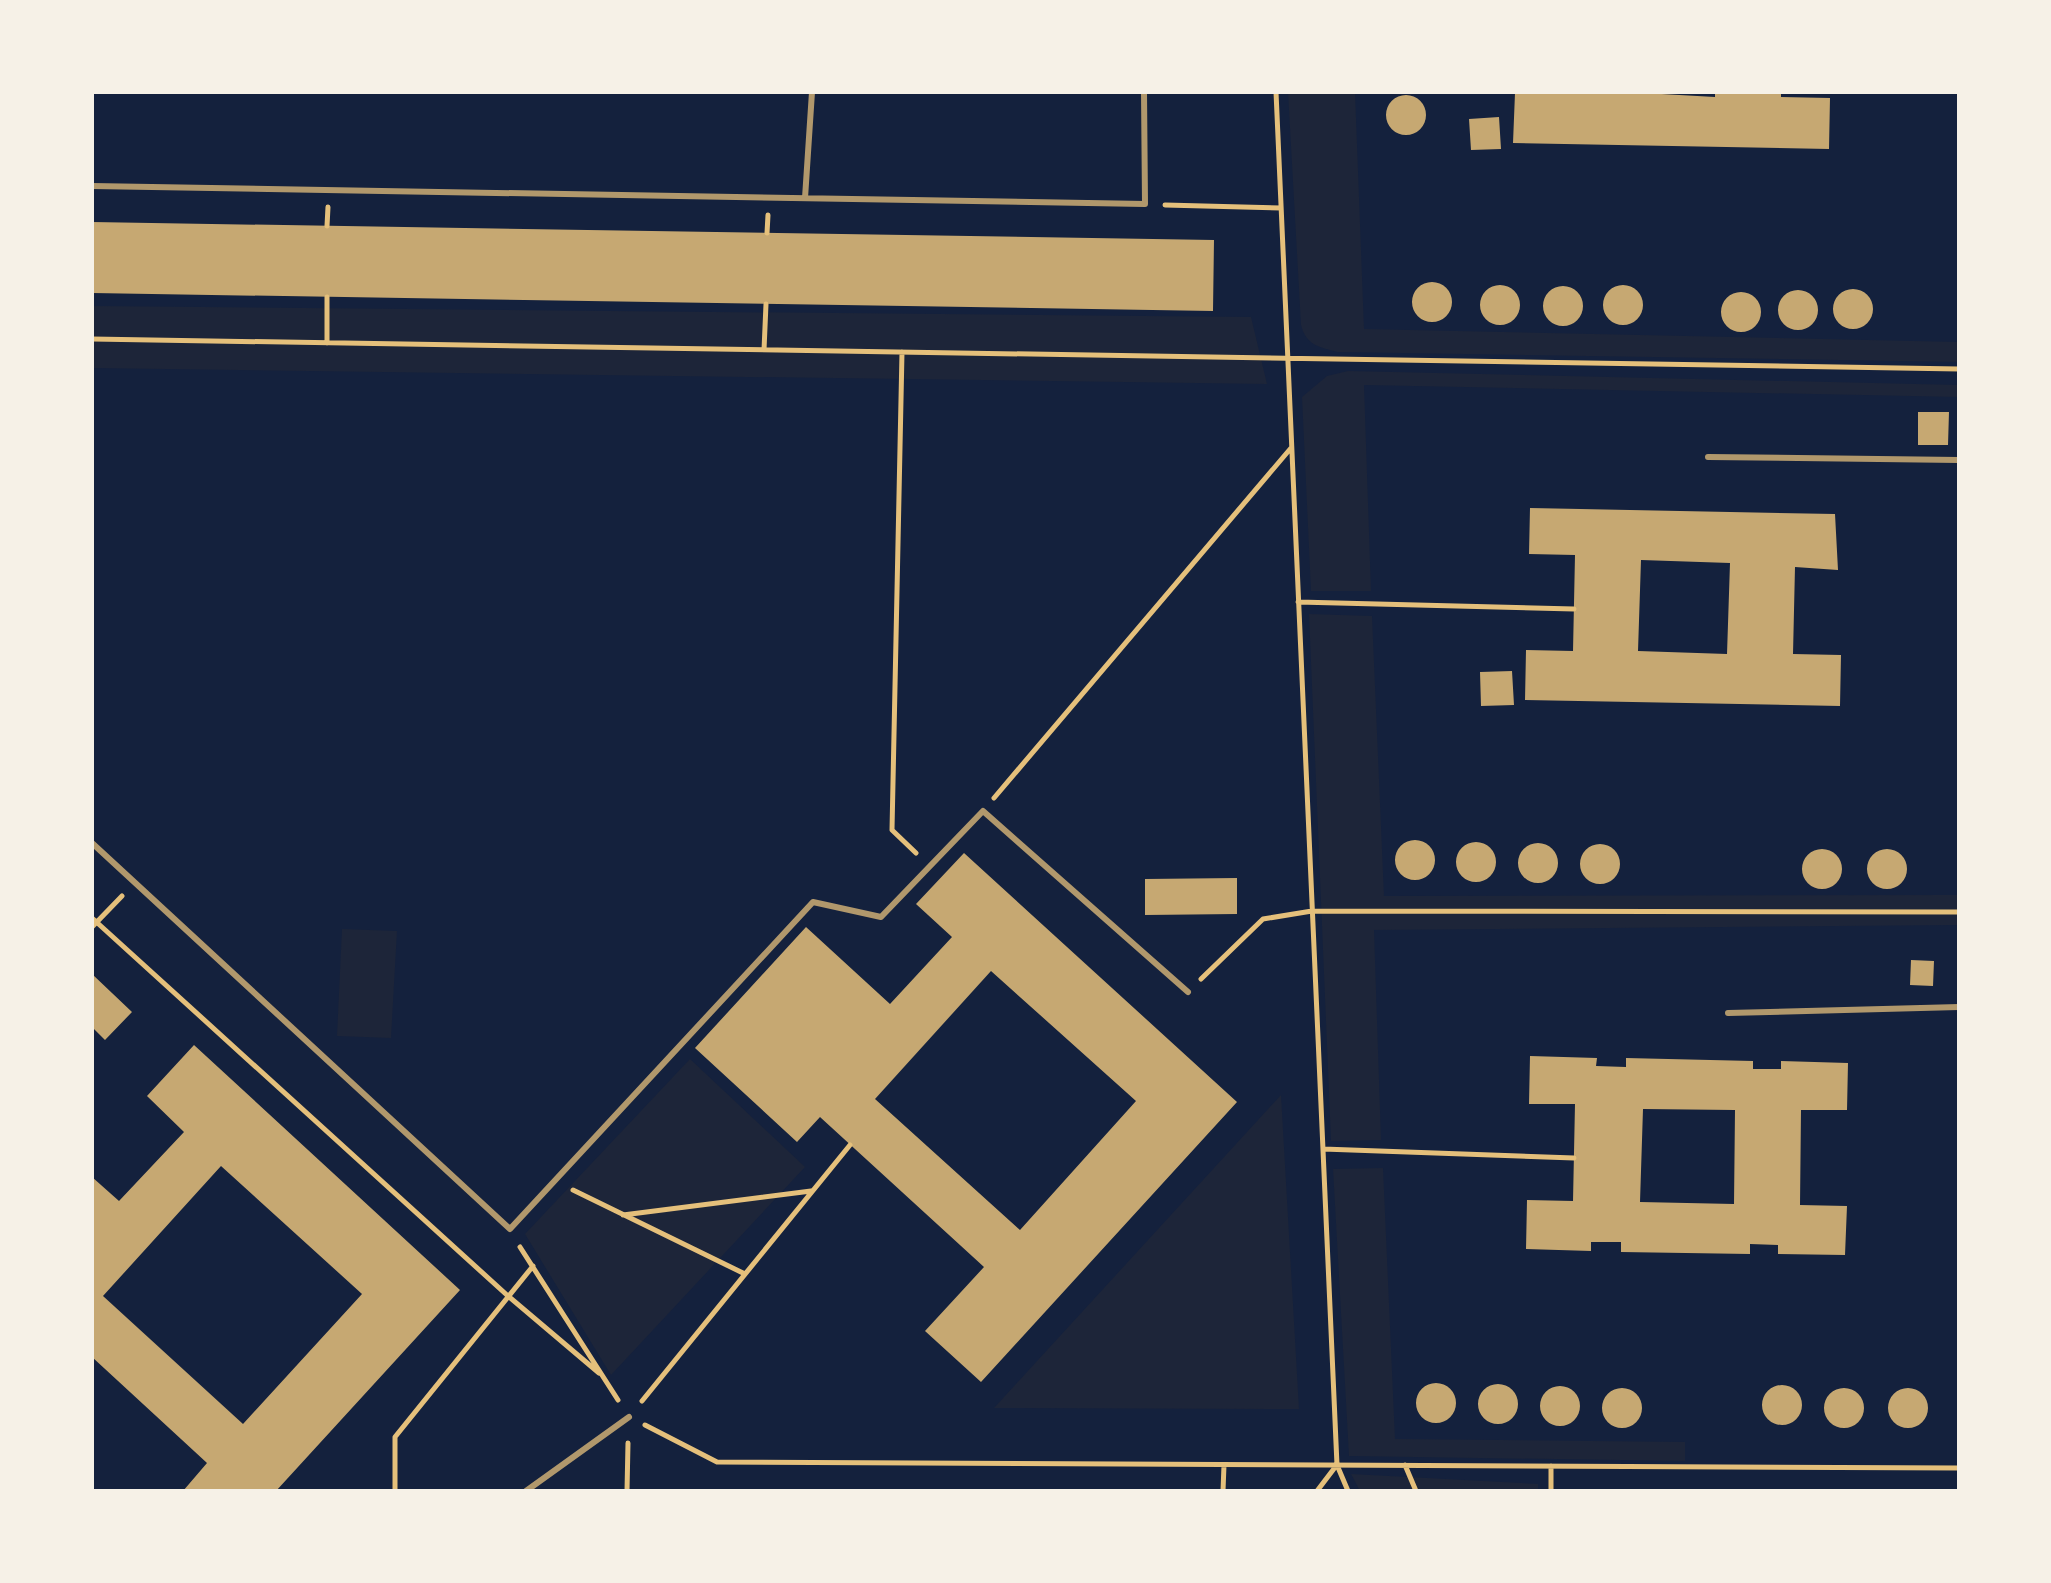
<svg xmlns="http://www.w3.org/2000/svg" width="2051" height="1583" font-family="'Sofia Sans Condensed',sans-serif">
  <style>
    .green { fill: #1d2539 }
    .building { fill: #c6a872; fill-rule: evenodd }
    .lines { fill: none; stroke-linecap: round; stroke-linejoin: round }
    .path { stroke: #e5c07b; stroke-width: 5 }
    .service { stroke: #b1986c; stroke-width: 6 }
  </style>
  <rect width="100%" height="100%" fill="#14213d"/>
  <path class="green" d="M1288 92H1355L1364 329 1959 342V362L1337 352C1319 347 1306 345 1301 325Z
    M92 306 1251 317 1267 384 92 368Z
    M1348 371 1959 385V397L1364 385 1371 591H1311L1302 397 1327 376Z
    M1309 614 1372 616 1384 896 1959 895V925L1374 930 1381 1140 1331 1141Z
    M342 929 397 931 391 1038 337 1036Z
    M690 1059 805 1167 611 1375 525 1234Z
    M1281 1095 1299 1409 994 1408Z
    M1383 1168 1395 1439 1685 1442V1461L1349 1456 1333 1169Z
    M1351 1474 1538 1484V1491H1360Z"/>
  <path class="building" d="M1626 92 1715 97V92H1781V97L1830 98 1829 149 1513 143 1515 93Z
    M1386 115a20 20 0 1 1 40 0a20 20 0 1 1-40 0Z
    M1499 117 1501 149 1471 150 1469 119Z
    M92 222 1214 240 1213 311 92 293Z
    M1412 302a20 20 0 1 1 40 0a20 20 0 1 1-40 0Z
    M1480 305a20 20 0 1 1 40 0a20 20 0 1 1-40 0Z
    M1603 305a20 20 0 1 1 40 0a20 20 0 1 1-40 0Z
    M1543 306a20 20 0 1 1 40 0a20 20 0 1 1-40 0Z
    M1833 309a20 20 0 1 1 40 0a20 20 0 1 1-40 0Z
    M1778 310a20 20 0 1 1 40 0a20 20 0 1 1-40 0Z
    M1721 312a20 20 0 1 1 40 0a20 20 0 1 1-40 0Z
    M1918 412H1949L1948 445H1918Z
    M1530 508 1835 514 1838 570 1795 567 1793 654 1841 655 1840 706 1525 700 1526 650 1573 651 1575 555 1529 554ZM1641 560 1730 563 1727 654 1638 651Z
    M1512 671 1514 705 1481 706 1480 672Z
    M1395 860a20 20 0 1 1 40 0a20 20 0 1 1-40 0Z
    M1456 862a20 20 0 1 1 40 0a20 20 0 1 1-40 0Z
    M1518 863a20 20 0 1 1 40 0a20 20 0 1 1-40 0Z
    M1580 864a20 20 0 1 1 40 0a20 20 0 1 1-40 0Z
    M1802 869a20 20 0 1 1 40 0a20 20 0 1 1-40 0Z
    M1867 869a20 20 0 1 1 40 0a20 20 0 1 1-40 0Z
    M964 853 1237 1102 981 1382 925 1331 984 1267 820 1117 797 1142 695 1048 806 927 890 1004 952 937 916 904ZM991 971 1136 1101 1020 1230 875 1099Z
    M1237 878V914L1145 915V879Z
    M1911 960 1934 961 1933 986 1910 985Z
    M92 974 132 1012 105 1040 92 1027Z
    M194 1045 460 1290 276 1491H183L207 1463 92 1357V1177L119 1201 184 1132 147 1096ZM221 1166 362 1294 243 1424 103 1296Z
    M1530 1056 1597 1058 1596 1066 1626 1067V1058L1753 1061V1069H1781V1061L1848 1063 1847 1110H1801L1800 1205 1847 1206 1845 1255 1778 1254V1245L1750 1244V1254L1621 1252V1242H1591V1251L1526 1249 1527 1200 1573 1201 1575 1104H1529ZM1643 1109 1735 1110 1734 1204 1640 1202Z
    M1416 1403a20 20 0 1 1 40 0a20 20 0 1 1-40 0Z
    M1478 1404a20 20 0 1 1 40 0a20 20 0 1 1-40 0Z
    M1762 1405a20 20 0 1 1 40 0a20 20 0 1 1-40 0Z
    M1540 1406a20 20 0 1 1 40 0a20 20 0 1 1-40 0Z
    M1602 1408a20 20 0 1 1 40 0a20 20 0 1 1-40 0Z
    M1824 1408a20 20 0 1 1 40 0a20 20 0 1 1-40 0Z
    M1888 1408a20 20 0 1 1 40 0a20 20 0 1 1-40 0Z"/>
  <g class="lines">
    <path class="path" d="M1276 92 1337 1465 1348 1491
      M1165 205 1281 208
      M327 226 328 207
      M767 233 768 215
      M92 339 1959 369
      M327 343V297
      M764 350 766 304
      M902 352 892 830 916 853
      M1298 602 1574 609
      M994 798 1291 448
      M92 918 508 1296 599 1373
      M92 927 122 896
      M1201 979 1263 919 1312 911 1959 912
      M1323 1149 1574 1158
      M573 1190 745 1274
      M623 1215 811 1191
      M520 1247 618 1400
      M642 1401 850 1145
      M645 1425 717 1462 1959 1468
      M1405 1465 1416 1491
      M395 1491V1437L533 1266
      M627 1491 628 1443
      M1223 1491 1224 1465
      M1317 1491 1336 1466
      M1551 1491V1466"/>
    <path class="service" d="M92 186 1145 204 1144 92
      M805 198 812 92
      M1708 457 1959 460
      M92 843 510 1229 813 902 881 917 983 811 1188 992
      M1728 1013 1959 1007
      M526 1491 629 1417"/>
  </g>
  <rect width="2051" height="1583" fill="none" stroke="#f6f1e7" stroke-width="188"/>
</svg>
